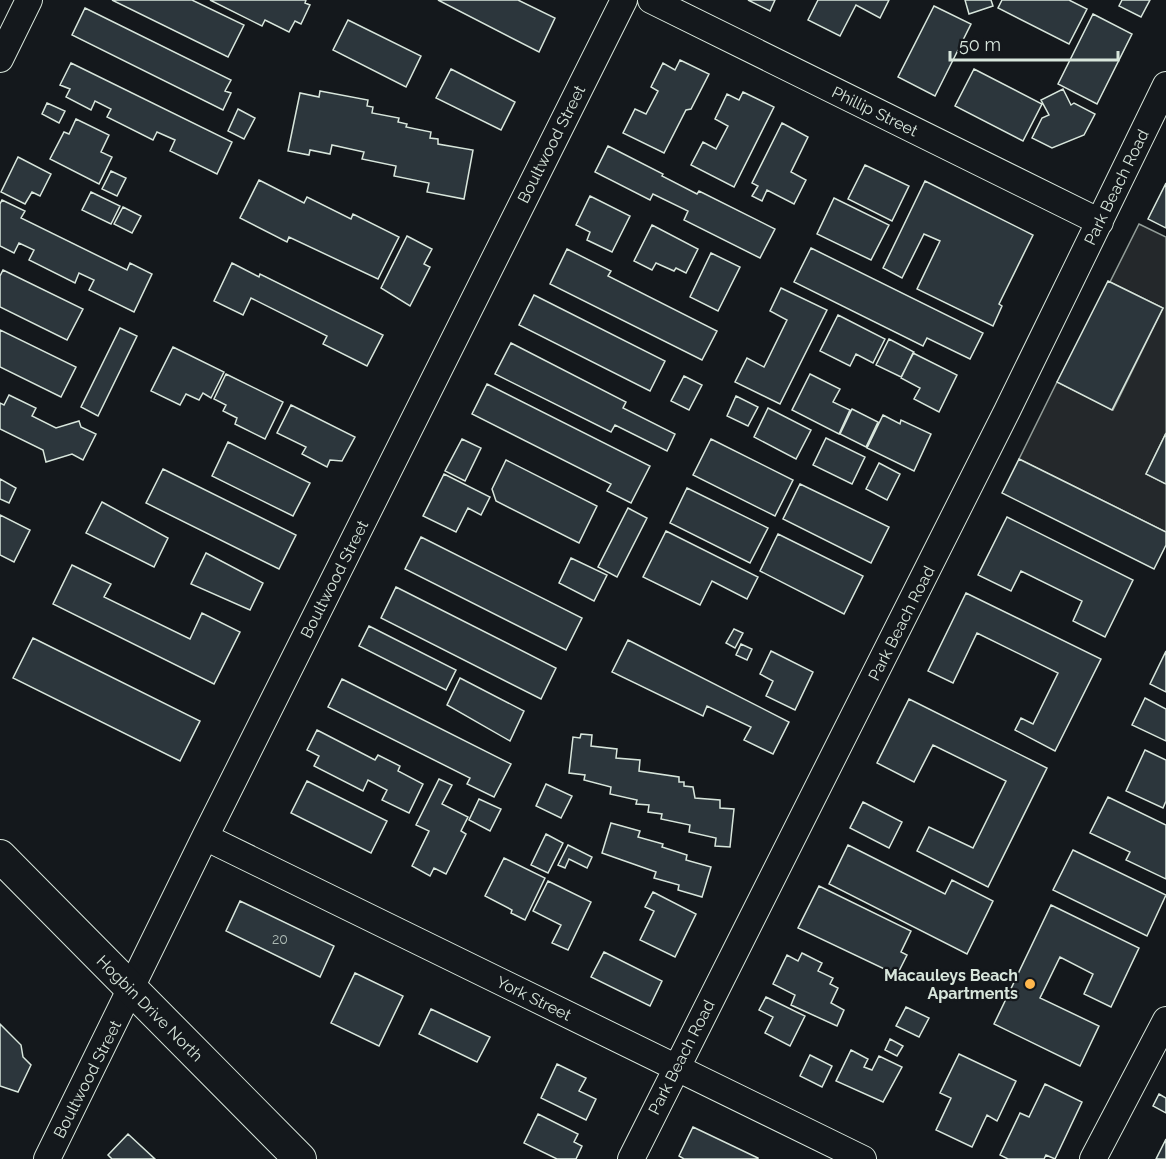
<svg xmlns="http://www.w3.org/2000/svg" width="1166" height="1159" font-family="Raleway,sans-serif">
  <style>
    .parking { fill: #24282b; stroke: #939e99; stroke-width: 1.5 }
    .building { fill: #2c363c; stroke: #d8e6dc; stroke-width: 1.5 }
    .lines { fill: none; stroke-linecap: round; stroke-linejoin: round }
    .minor-casing { stroke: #d8e6dc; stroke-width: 28 }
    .major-casing { stroke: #d8e6dc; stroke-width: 34 }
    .minor { stroke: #14181c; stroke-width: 26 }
    .major { stroke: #14181c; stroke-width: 32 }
    .poi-dot { fill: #ffb74d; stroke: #14181c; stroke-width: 2 }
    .labels { text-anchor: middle; stroke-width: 4.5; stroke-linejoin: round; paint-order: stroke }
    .number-label { font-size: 14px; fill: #adbab4 }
    .street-label { font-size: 16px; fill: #d8e6dc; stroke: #14181c }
    .poi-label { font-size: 16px; font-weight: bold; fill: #d8e6dc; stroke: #14181c; text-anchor: end }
  </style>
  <rect width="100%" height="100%" fill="#14181c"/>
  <path class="parking" d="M1139 224 1166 237V433L1146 474 1166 484V532L1019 459 1057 382 1113 410 1163 308 1110 282Z"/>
  <path class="building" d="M112 0H192L244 25 228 57Z
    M210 0H306L305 3 310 5 301 24 295 21 289 32 265 20 262 26Z
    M438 0H518L555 18 539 52Z
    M748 0H775L770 11Z
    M818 0H889L880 18 856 5 840 36 808 20Z
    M965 0H991L993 6 969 14Z
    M1002 0H1069L1087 9 1069 44 998 8Z
    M1122 0H1150L1141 17 1119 6Z
    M934 6 971 24 935 96 898 77Z
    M85 8 231 80 225 91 231 93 223 110 72 35Z
    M1093 14 1132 34 1097 104 1058 84Z
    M348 20 421 56 406 87 333 50Z
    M680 60 709 74 691 109 686 110 664 153 623 133 635 109 646 114 658 91 651 87 663 63 675 70Z
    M71 63 232 142 217 174 170 151 175 140 157 132 153 140 107 117 111 109 95 101 91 110 66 97 70 89 60 85Z
    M451 69 515 102 501 130 436 98Z
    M974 69 1042 104 1023 141 955 106Z
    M1063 89 1071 105 1074 103 1095 114 1084 135 1052 148 1032 138 1042 118 1049 115 1041 100Z
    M320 91 368 100 367 106 373 107 372 113 399 118 398 122 407 124 406 127 431 132 430 138 438 139V144L473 150 464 199 427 192 429 183 394 176 396 166 362 159 364 152 332 145 330 154 310 150 309 155 288 151 300 93 319 97Z
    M743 92 774 107 734 187 691 165 703 142 716 149 728 126 715 119 727 94 739 100Z
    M47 103 65 111 59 123 42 114Z
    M238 109 255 118 244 139 228 131Z
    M76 119 109 135 101 152 112 157 99 184 50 159 64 132 69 134Z
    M782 123 808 137 791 172 806 180 794 204 767 190 762 201 752 196 758 186 752 183Z
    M608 146 663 174 662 176 697 194 699 191 775 229 760 258 684 220 688 211 653 194 650 200 595 172Z
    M18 157 51 174 40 196 32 192 25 204 1 192Z
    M865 165 909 186 892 221 848 199Z
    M111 171 126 178 117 196 102 189Z
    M259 180 304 203 307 197 351 219 353 214 399 237 378 279 289 237 287 242 240 218Z
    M925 181 1033 235 999 304 1002 306 993 326 917 289 940 241 924 234 902 278 883 268Z
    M1166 183V228L1148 219Z
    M91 192 120 206 111 224 82 210Z
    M590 196 630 216 612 252 587 240 590 232 576 225Z
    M834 198 889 225 871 260 817 234Z
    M2 200 25 211 21 218 127 270 130 263 152 274 134 312 89 290 94 280 79 273 75 283 29 260 34 250 19 243 14 253 0 246V204Z
    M123 207 141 216 132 233 114 224Z
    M652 225 698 249 686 273 676 268 674 271 656 263 652 270 634 261Z
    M407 236 432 249 424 264 430 267 410 306 381 288Z
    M811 248 983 333 970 359 927 338 923 346 794 282Z
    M567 249 611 271 608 276 717 331 702 360 550 284Z
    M711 253 740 267 718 311 690 297Z
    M232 263 259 277 260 274 383 335 367 366 323 344 327 336 251 298 243 315 214 301Z
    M3 270 83 309 67 340 0 307V276Z
    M1108 281 1163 308 1112 410 1057 382Z
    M781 288 827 310 780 404 735 382 747 358 764 367 787 320 770 311Z
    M534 295 665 361 650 391 519 325Z
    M838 315 885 339 873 363 856 354 850 366 820 351Z
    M120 328 137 336 98 416 81 407Z
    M0 330 76 367 61 397 0 367Z
    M889 339 914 352 901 377 876 365Z
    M511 343 626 402 623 408 675 434 667 451 615 425 611 432 495 374Z
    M173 347 224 372 211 398 203 393 199 400 186 394 180 405 151 391Z
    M913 353 957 375 939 412 914 399 920 388 901 378Z
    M226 374 283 402 265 439 235 424 237 418 223 411 226 405 214 399Z
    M810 374 840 389 833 402 850 410 839 434 792 410Z
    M684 376 702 385 689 410 671 401Z
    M487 384 650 466 631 503 607 491 611 484 472 414Z
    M9 395 36 408 32 416 56 428 79 421 81 427 96 434 83 460 72 454 46 462 43 450 0 429V403L4 405Z
    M736 396 758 407 748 426 727 416Z
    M291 405 355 437 342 461 330 460 327 467 302 454 306 447 277 433Z
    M768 408 811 430 796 459 754 437Z
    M852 409 878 422 866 447 840 434Z
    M883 415 900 424 901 420 931 434 914 471 867 448Z
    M1166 433V484L1146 474Z
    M826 438 865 457 852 484 813 465Z
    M462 439 481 448 465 481 445 471Z
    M711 439 793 480 775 516 693 475Z
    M228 442 310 483 293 516 212 476Z
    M1019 459 1166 532V545L1154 569 1002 493Z
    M506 460 597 506 579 543 496 501 492 489Z
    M879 463 900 474 887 500 866 489Z
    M163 469 296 535 279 569 146 503Z
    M444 474 490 497 481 515 468 508 456 532 423 516Z
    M0 479 16 488 9 503 0 499Z
    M800 484 889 527 871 563 783 519Z
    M687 488 768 528 750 563 670 523Z
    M102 502 168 538 154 567 86 533Z
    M628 508 647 518 617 577 598 567Z
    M0 515 30 530 14 562 0 555Z
    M1007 517 1133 580 1105 637 1073 621 1082 601 1021 571 1011 591 978 575Z
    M666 531 758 577 747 599 712 581 700 605 643 577Z
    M778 534 863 576 844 614 760 571Z
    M421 537 582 618 566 650 405 569Z
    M206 553 263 583 250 610 191 584Z
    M571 558 607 575 594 601 559 583Z
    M72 565 111 584 104 597 190 639 202 613 240 632 214 684 53 604Z
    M396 587 556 668 541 699 381 618Z
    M966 593 1101 659 1055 751 1015 730 1021 718 1033 724 1058 673 977 633 953 683 928 671Z
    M369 626 456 670 446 690 359 646Z
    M734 629 743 633 735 648 726 643Z
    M33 638 200 721 180 761 13 678Z
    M628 640 789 722 773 754 744 740 751 727 707 706 703 716 612 672Z
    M741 644 752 649 747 660 736 655Z
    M771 651 813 672 795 710 766 696 773 681 760 674Z
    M1166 651V692L1150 684Z
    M460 678 524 711 510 741 447 705Z
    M342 679 511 764 494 797 467 784 470 778 328 707Z
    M1145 698 1166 709V741L1132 725Z
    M909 699 1047 768 988 887 917 851 929 827 973 848 1006 781 933 745 914 782 877 763Z
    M317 730 375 760 378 755 400 766 398 771 423 784 409 813 382 800 387 790 368 780 363 791 314 766 319 756 307 750Z
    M581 734 592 735 591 746 617 749 616 758 640 760 639 771 679 777V782H684V786L693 787 695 798 720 800V808L734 809 730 847 715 846 716 838 689 832 690 825 661 819 662 814 648 812 649 805 636 804 637 800 610 794 611 787 584 780 585 775 569 773 573 737 580 738Z
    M1145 750 1166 760V801L1163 808 1126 791Z
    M439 779 452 785 442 804 468 817 461 831 466 834 446 874 434 868 430 876 412 866 429 831 416 825Z
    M307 781 387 821 371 853 291 813Z
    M546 784 572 796 561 818 536 806Z
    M1108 797 1166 825V879L1126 860 1130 852 1090 833Z
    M479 799 501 809 490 831 469 820Z
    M863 802 902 822 889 848 850 828Z
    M611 823 640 831 638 837 663 844 662 847 687 855 686 860 711 867 702 897 678 890 679 885 654 878 656 872 602 853Z
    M546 834 563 843 548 873 531 865Z
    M568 845 592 857 587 868 569 859 565 868 558 865Z
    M848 845 945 894 952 880 993 901 967 954 829 884Z
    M1073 850 1166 895 1147 936 1053 890Z
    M504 858 545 878 525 920 511 913 512 910 485 896Z
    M548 881 591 902 568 950 552 943 561 925 533 911Z
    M819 886 911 931 901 952 907 955 897 975 798 928Z
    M653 892 696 914 675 957 640 940 654 911 645 907Z
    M240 901 334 946 320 977 226 931Z
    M1051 905 1139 948 1111 1007 1084 994 1093 974 1060 957 1040 998 1099 1026 1080 1066 994 1024Z
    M604 952 662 981 650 1006 591 977Z
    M802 953 822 963 818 971 833 978 830 984 838 988 831 1003 844 1010 837 1026 791 1005 795 995 773 984 787 955 798 961Z
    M355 973 403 996 379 1046 331 1023Z
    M766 997 805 1016 790 1046 765 1033 773 1017 759 1010Z
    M906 1007 929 1018 919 1037 896 1026Z
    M431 1009 490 1037 477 1062 419 1034Z
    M0 1024 21 1045 23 1057 31 1065 18 1092 0 1086Z
    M890 1039 903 1046 897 1056 885 1050Z
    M851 1050 868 1059 864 1067 872 1070 879 1056 902 1067 883 1102 836 1081Z
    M959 1054 1016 1081 997 1121 987 1115 972 1147 936 1130 951 1098 940 1093Z
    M810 1055 832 1066 822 1087 800 1076Z
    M557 1064 586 1078 579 1091 596 1099 586 1120 541 1098Z
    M1045 1084 1082 1102 1055 1159 1046 1155 1044 1159H1008L1000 1155 1020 1113 1029 1117Z
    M1159 1094 1166 1098V1113L1153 1106Z
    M538 1114 578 1134 574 1142 582 1146 576 1159H557L524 1143Z
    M693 1127 758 1158V1159H684L679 1156Z
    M128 1134 155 1159H112L108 1155Z
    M1166 1139V1159H1156Z"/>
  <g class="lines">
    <defs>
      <path id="minor" d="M651 0 1100 222
        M0 59 29 0
        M205 837 863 1159
        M47 1159 205 837 624 0
        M631 1159 1007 411 1166 85
        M1093 1159 1166 1020"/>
      <path id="major" d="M0 856 300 1159"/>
    </defs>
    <use href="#minor" class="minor-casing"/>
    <use href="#major" class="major-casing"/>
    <use href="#minor" class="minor"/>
    <use href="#major" class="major"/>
  </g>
  <circle class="poi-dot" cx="1030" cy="984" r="6"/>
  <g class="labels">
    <g class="number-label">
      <text x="280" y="944">20</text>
    </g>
    <g class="street-label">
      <text transform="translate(875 111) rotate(26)" y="6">Phillip Street</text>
      <text transform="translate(551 144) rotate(-63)" y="6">Boultwood Street</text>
      <text transform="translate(1116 187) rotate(-64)" y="6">Park Beach Road</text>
      <text transform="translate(334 579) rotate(-63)" y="6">Boultwood Street</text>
      <text transform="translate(901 623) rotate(-63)" y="6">Park Beach Road</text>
      <text transform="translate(534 998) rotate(26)" y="6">York Street</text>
      <text transform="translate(150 1008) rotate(45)" y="6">Hogbin Drive North</text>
      <text transform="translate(681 1057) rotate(-63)" y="6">Park Beach Road</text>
      <text transform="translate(87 1079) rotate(-63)" y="6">Boultwood Street</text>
    </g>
    <g class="poi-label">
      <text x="1018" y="981">Macauleys Beach<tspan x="1018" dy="18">Apartments</tspan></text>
    </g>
  </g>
  <path d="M950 51v9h168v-9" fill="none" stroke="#d8e6dc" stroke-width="3"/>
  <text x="959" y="51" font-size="18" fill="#d8e6dc" stroke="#14181c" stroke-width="4.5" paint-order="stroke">50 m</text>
</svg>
